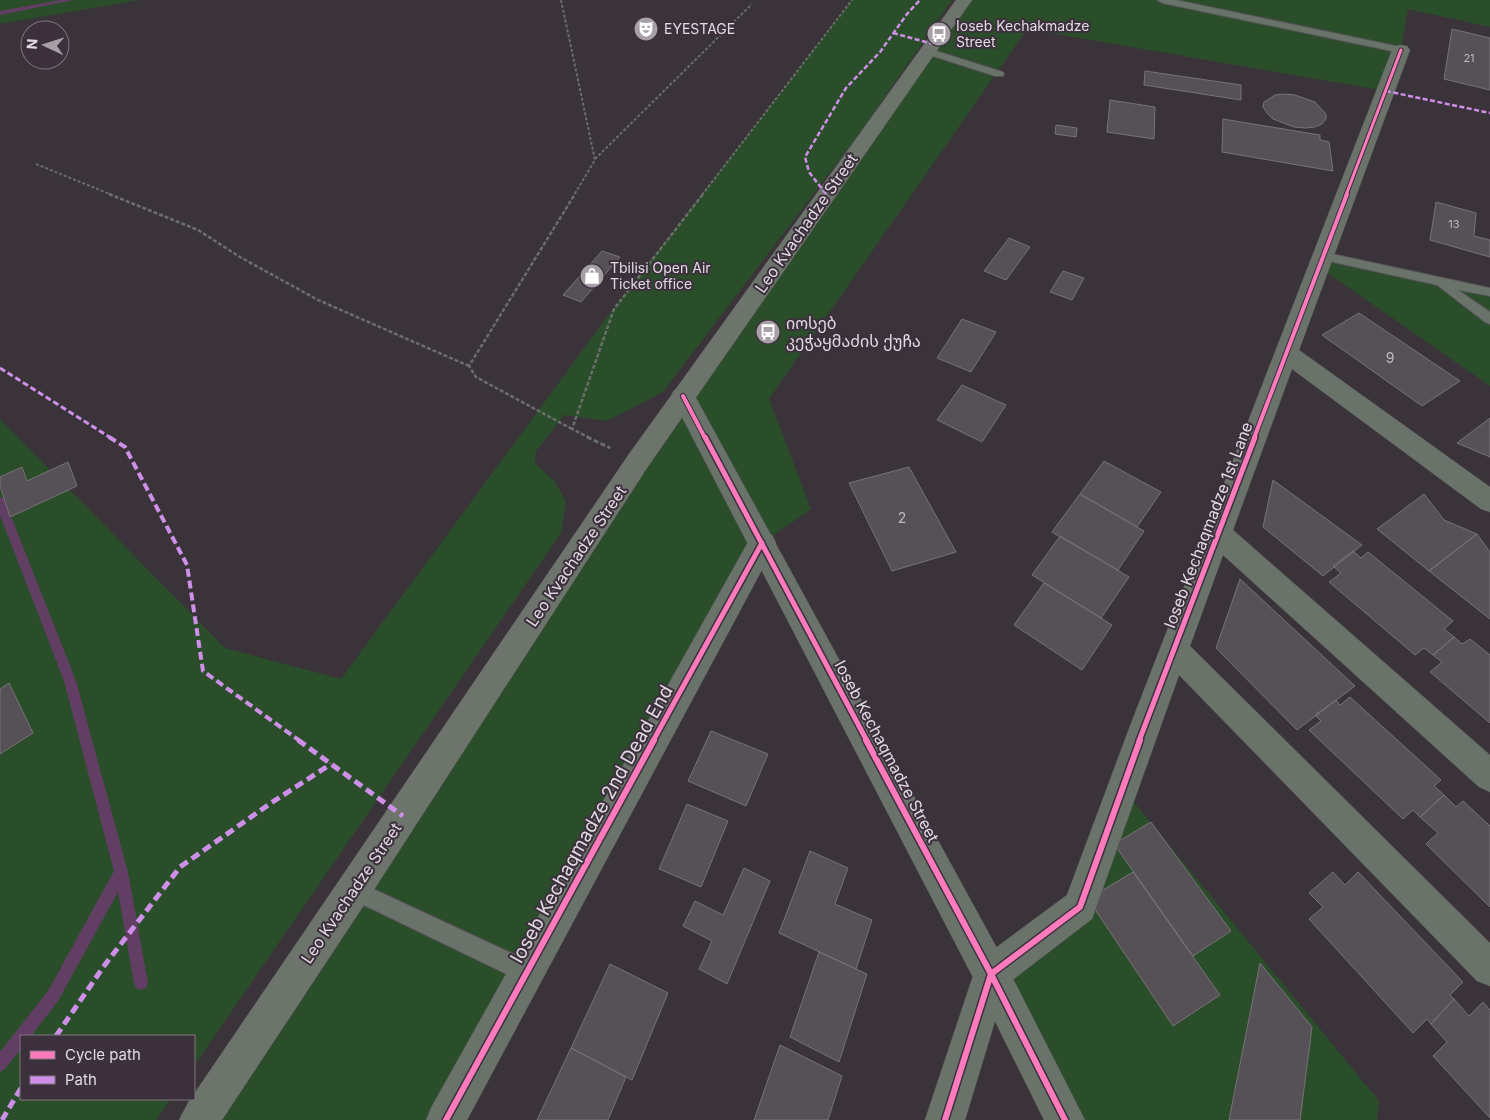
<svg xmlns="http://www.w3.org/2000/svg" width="1490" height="1120" font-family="Inter,'Noto Sans Georgian',sans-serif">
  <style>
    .green { fill: #2b4e2a }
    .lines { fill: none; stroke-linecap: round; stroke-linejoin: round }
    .stream { fill: #623e65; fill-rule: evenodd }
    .building { fill: #565156; stroke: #787278 }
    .service-casing { stroke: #544f54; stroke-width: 2 }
    .minor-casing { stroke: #544f54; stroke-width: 1 }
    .tertiary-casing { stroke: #544f54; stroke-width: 1 }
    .secondary-casing { stroke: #544f54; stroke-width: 1 }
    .path-far2 { stroke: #6a6e6a; stroke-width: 2; stroke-dasharray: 3 2; stroke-linecap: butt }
    .path-far1 { stroke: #6a6e6a; stroke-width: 2.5; stroke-dasharray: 4 2; stroke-linecap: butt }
    .path { stroke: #6a6e6a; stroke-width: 3; stroke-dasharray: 5 2.5; stroke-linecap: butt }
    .service { fill: #6a7369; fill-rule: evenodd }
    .minor { fill: #6a7369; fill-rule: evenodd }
    .tertiary { fill: #6a7369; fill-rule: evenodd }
    .secondary { fill: #6c746b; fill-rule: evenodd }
    .quiet-far3 { stroke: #ce8fe9; stroke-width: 2.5; stroke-dasharray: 5 2.5; stroke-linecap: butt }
    .quiet-far2 { stroke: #ce8fe9; stroke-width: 3; stroke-dasharray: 6 3; stroke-linecap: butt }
    .quiet-far1 { stroke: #ce8fe9; stroke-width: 4; stroke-dasharray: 8 4; stroke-linecap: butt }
    .quiet { stroke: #ce8fe9; stroke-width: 5; stroke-dasharray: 9 5; stroke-linecap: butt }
    .cycleway-far3-casing { stroke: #3d303d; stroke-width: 5 }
    .cycleway-far2-casing { stroke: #3d303d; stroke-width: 6 }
    .cycleway-far1-casing { stroke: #3d303d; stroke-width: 8 }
    .cycleway-casing { stroke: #3d303d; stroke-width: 9 }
    .cycleway-far3 { stroke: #fd7abc; stroke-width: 3 }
    .cycleway-far2 { stroke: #fd7abc; stroke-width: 4 }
    .cycleway-far1 { stroke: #fd7abc; stroke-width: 5 }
    .cycleway { stroke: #fd7abc; stroke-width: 6 }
    .labels { text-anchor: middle; stroke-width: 4; stroke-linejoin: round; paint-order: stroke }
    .far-number-label { font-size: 11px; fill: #bfb8bf }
    .far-poi-label { font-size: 14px; fill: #e2dae2; stroke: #3d303d; text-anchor: start }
    .number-label { font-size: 14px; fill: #bfb8bf }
    .street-label { font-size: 16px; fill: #e2dae2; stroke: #3d303d }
    .poi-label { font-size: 16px; fill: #e2dae2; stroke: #3d303d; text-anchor: start }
    .near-street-label { font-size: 19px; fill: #e2dae2; stroke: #3d303d }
  </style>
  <rect width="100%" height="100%" fill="#3a333a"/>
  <path class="green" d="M0 0H140L0 24Z
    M852 0H952L859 134 663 392 607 421 564 415 536 451 535 463 555 482 566 502 561 533 194 1066V1036H21V1099H171L156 1120H0V419L225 648 341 679 613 309Z
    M964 0H1490V27L1408 9 1401 50 1386 91 1027 29 769 399 811 509 762 543 446 1120H199Z
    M1323 256 1490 292V386L1319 267Z
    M1123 789 1379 1101 1377 1120H1065L991 974 1080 907Z"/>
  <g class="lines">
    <path class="stream" d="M60 0H74L0 15V11Z
      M0 497 4 498 5 501 76 681 128 872 148 983 146 988 141 990 136 988 134 983 118 892 58 1001 31 1036H21V1049L5 1069 0 1072V1052L48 991 114 871 64 681 0 515Z"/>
  </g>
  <path class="building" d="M1452 29 1490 38V90L1444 79Z
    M1145 71 1241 85V100L1144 85Z
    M1285 94 1295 95 1315 102 1326 114V119L1322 124 1315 127 1305 128 1294 127 1273 119 1267 113 1263 107 1264 102 1275 95Z
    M1110 100 1155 107 1154 139 1107 132Z
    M1223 119 1320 135V140L1329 142 1333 171 1222 152Z
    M1056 125 1077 128 1076 137 1055 134Z
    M1436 202 1476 213 1474 236 1490 240V257L1430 240Z
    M1009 238 1030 247 1006 280 984 271Z
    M602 251 620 257 581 302 563 295Z
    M1063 271 1084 278 1072 300 1050 292Z
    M1359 313 1460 381 1422 406 1322 335Z
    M962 319 996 332 971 372 937 358Z
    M962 385 1006 405 982 442 937 420Z
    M1490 418V457L1457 443Z
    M1104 461 1161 492 1137 527 1080 494Z
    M68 462 77 486 10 517 0 486V477L22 467 27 481Z
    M909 467 956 552 892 571 849 483Z
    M1273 480 1362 545 1323 576 1263 527Z
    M1080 494 1144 531 1118 570 1052 532Z
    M1424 494 1444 520 1477 534 1429 571 1377 529Z
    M1477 534 1490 552V619L1429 571Z
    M1060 536 1129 577 1101 618 1032 575Z
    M1353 551 1361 558 1368 552 1453 621 1444 629 1454 637 1433 655 1424 648 1415 655 1329 582 1341 573 1333 566Z
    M1240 579 1355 686 1297 730 1216 648Z
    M1044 583 1112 625 1082 670 1014 625Z
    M1454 637 1462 644 1470 639 1490 655V723L1430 672 1442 662 1433 655Z
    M9 683 33 733 0 754V689Z
    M1350 697 1441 780 1434 786 1444 795 1420 817 1413 810 1403 819 1309 730 1321 721 1315 715 1336 700 1340 705Z
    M711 731 768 754 746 806 688 781Z
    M1444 795 1456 807 1463 801 1490 826V907L1426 844 1438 833 1420 817Z
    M687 804 728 821 701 887 659 869Z
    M1151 822 1231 931 1193 956 1114 844Z
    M810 851 848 868 835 904 872 920 856 969 779 933Z
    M744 868 770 881 727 984 699 969 712 941 683 926 695 901 723 915Z
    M1133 872 1220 995 1173 1026 1088 899Z
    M1333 872 1345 885 1358 872 1463 982 1450 995 1454 999 1431 1024 1427 1019 1413 1033 1309 919 1323 907 1309 893Z
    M819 952 867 974 839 1062 790 1037Z
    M1260 963 1312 1027 1300 1120H1229Z
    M610 964 668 993 632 1080 571 1048Z
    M1454 999 1469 1016 1483 1002 1490 1010V1118L1433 1056 1447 1042 1431 1024Z
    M780 1045 842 1076 828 1120H754Z
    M571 1048 626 1077 608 1120H537Z"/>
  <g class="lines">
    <defs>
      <path id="service" d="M1157 0H1176L1401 47 1406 50 1401 53 1162 3Z
        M927 48 1003 72 1004 74 1003 76H995L923 53 922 51Z
        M1323 252 1490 288V296L1458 290 1490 312V324L1485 322 1437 285 1319 259 1317 256 1319 253Z
        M354 880 535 964 538 972 535 980 527 983 519 980 347 897 344 890 347 883Z"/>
      <path id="minor" d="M1401 45 1407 46 1410 50 1299 350 1490 487V512L1481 509 1292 369 1233 530 1490 755V792L1479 787 1223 555 1190 646 1490 943V986L1477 981 1179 675 1092 919 1006 985 965 1120H925L978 961 1067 895 1130 726 1392 50 1395 46Z
        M762 532 772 535 776 543 772 551 467 1120H426L432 1106 752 535Z"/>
      <path id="tertiary" d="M683 387 692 390 695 396 1004 961 1085 1120H1044L978 987 671 396 674 390Z"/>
      <path id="secondary" d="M956 0H972L647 468 366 902 222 1120H179L190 1099H194V1094L629 454Z"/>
    </defs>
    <use href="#service" class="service-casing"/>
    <use href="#minor" class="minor-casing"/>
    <use href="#tertiary" class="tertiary-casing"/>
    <use href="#secondary" class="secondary-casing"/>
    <path class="path-far2" d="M561 0 595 160 574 195
      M595 159 752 4
      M36 164 112 195
      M702 195 852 0"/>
    <path class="path-far1" d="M109 194 198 230 240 257 318 300 469 366
      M572 429 476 377 469 366 575 194
      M590 438 572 429 614 309 703 194"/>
    <path class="path" d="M587 437 610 448"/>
    <use href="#service" class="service"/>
    <use href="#minor" class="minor"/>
    <use href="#tertiary" class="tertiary"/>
    <use href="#secondary" class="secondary"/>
    <path class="quiet-far3" d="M893 33 933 44
      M1386 91 1490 113
      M826 194 809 172 805 157 846 88 880 52 907 14 920 0"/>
    <path class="quiet-far2" d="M0 368 111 438"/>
    <path class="quiet-far1" d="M109 437 125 447 187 565 203 671 300 741"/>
    <path class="quiet" d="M298 740 403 816
      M56 1036 104 966 180 867 271 803 331 764
      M2 1120 21 1088"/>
    <defs>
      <path id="cycleway-far3" d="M1346 195 1401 50"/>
      <path id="cycleway-far2" d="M683 396 705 438
        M1254 438 1347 194"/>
      <path id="cycleway-far1" d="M705 437 867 741
        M653 741 762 543
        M1139 741 1255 437"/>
      <path id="cycleway" d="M866 740 991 974 1065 1120
        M446 1120 654 740
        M945 1120 991 974 1080 907 1140 740"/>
    </defs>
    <use href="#cycleway-far3" class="cycleway-far3-casing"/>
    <use href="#cycleway-far2" class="cycleway-far2-casing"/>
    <use href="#cycleway-far1" class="cycleway-far1-casing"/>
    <use href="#cycleway" class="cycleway-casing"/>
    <use href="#cycleway-far3" class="cycleway-far3"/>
    <use href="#cycleway-far2" class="cycleway-far2"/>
    <use href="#cycleway-far1" class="cycleway-far1"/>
    <use href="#cycleway" class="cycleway"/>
  </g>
  <defs>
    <symbol id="theatre-disc" viewBox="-11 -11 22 22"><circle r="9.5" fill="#a7a0a7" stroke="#3d303d"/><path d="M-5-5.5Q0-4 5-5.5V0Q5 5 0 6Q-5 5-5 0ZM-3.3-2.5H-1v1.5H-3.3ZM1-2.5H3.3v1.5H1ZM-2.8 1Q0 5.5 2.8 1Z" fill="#fff"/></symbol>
    <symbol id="bus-disc" viewBox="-11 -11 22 22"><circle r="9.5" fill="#a7a0a7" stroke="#3d303d"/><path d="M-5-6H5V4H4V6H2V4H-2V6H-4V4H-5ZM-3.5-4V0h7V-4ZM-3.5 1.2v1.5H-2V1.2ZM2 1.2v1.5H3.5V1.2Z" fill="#fff"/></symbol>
    <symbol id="shop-disc" viewBox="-11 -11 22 22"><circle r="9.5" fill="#a7a0a7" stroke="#3d303d"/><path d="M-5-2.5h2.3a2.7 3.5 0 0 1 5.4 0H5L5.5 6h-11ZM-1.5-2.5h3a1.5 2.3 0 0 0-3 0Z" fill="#fff"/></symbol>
  </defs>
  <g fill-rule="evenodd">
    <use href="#theatre-disc" x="632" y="15" width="28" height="28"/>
    <use href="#bus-disc" x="925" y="20" width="28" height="28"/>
    <use href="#shop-disc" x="578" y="262" width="28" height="28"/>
    <use href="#bus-disc" x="754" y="318" width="28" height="28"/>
  </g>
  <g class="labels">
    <g class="far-number-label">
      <text x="1469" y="62">21</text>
      <text x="1454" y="228">13</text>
    </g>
    <g class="far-poi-label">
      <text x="956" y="31">Ioseb Kechakmadze<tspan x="956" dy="16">Street</tspan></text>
      <text x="664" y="34">EYESTAGE</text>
      <text x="610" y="273">Tbilisi Open Air<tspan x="610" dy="16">Ticket office</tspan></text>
    </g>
    <g class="number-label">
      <text x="1390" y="363">9</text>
      <text x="902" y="523">2</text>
    </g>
    <g class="street-label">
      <text transform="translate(806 223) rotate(-55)" y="6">Leo Kvachadze Street</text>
      <text transform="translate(1208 525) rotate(-69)" y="6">Ioseb Kechaqmadze 1st Lane</text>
      <text transform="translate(576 556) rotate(-56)" y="6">Leo Kvachadze Street</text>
      <text transform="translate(887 751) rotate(62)" y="6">Ioseb Kechaqmadze Street</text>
      <text transform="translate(351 893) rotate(-56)" y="6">Leo Kvachadze Street</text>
    </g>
    <g class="poi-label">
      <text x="786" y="329">იოსებ<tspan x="786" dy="18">კეჭაყმაძის ქუჩა</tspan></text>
    </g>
    <g class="near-street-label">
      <text transform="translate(591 824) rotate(-61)" y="7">Ioseb Kechaqmadze 2nd Dead End</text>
    </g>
  </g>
  <rect x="20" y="1035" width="175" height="65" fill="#3d303d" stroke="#7f747f"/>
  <rect x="30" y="1051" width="25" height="8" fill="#fd7abc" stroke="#7f747f"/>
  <text x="65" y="1060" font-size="15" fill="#e2dae2">Cycle path</text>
  <rect x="30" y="1076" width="25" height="8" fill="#ce8fe9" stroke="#7f747f"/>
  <text x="65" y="1085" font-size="15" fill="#e2dae2">Path</text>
  <g transform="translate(45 45) rotate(274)"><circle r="24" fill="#3d303d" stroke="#7f747f"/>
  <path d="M0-4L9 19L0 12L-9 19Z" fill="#a7a0a7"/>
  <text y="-8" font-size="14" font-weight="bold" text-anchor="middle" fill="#e2dae2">N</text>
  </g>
</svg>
